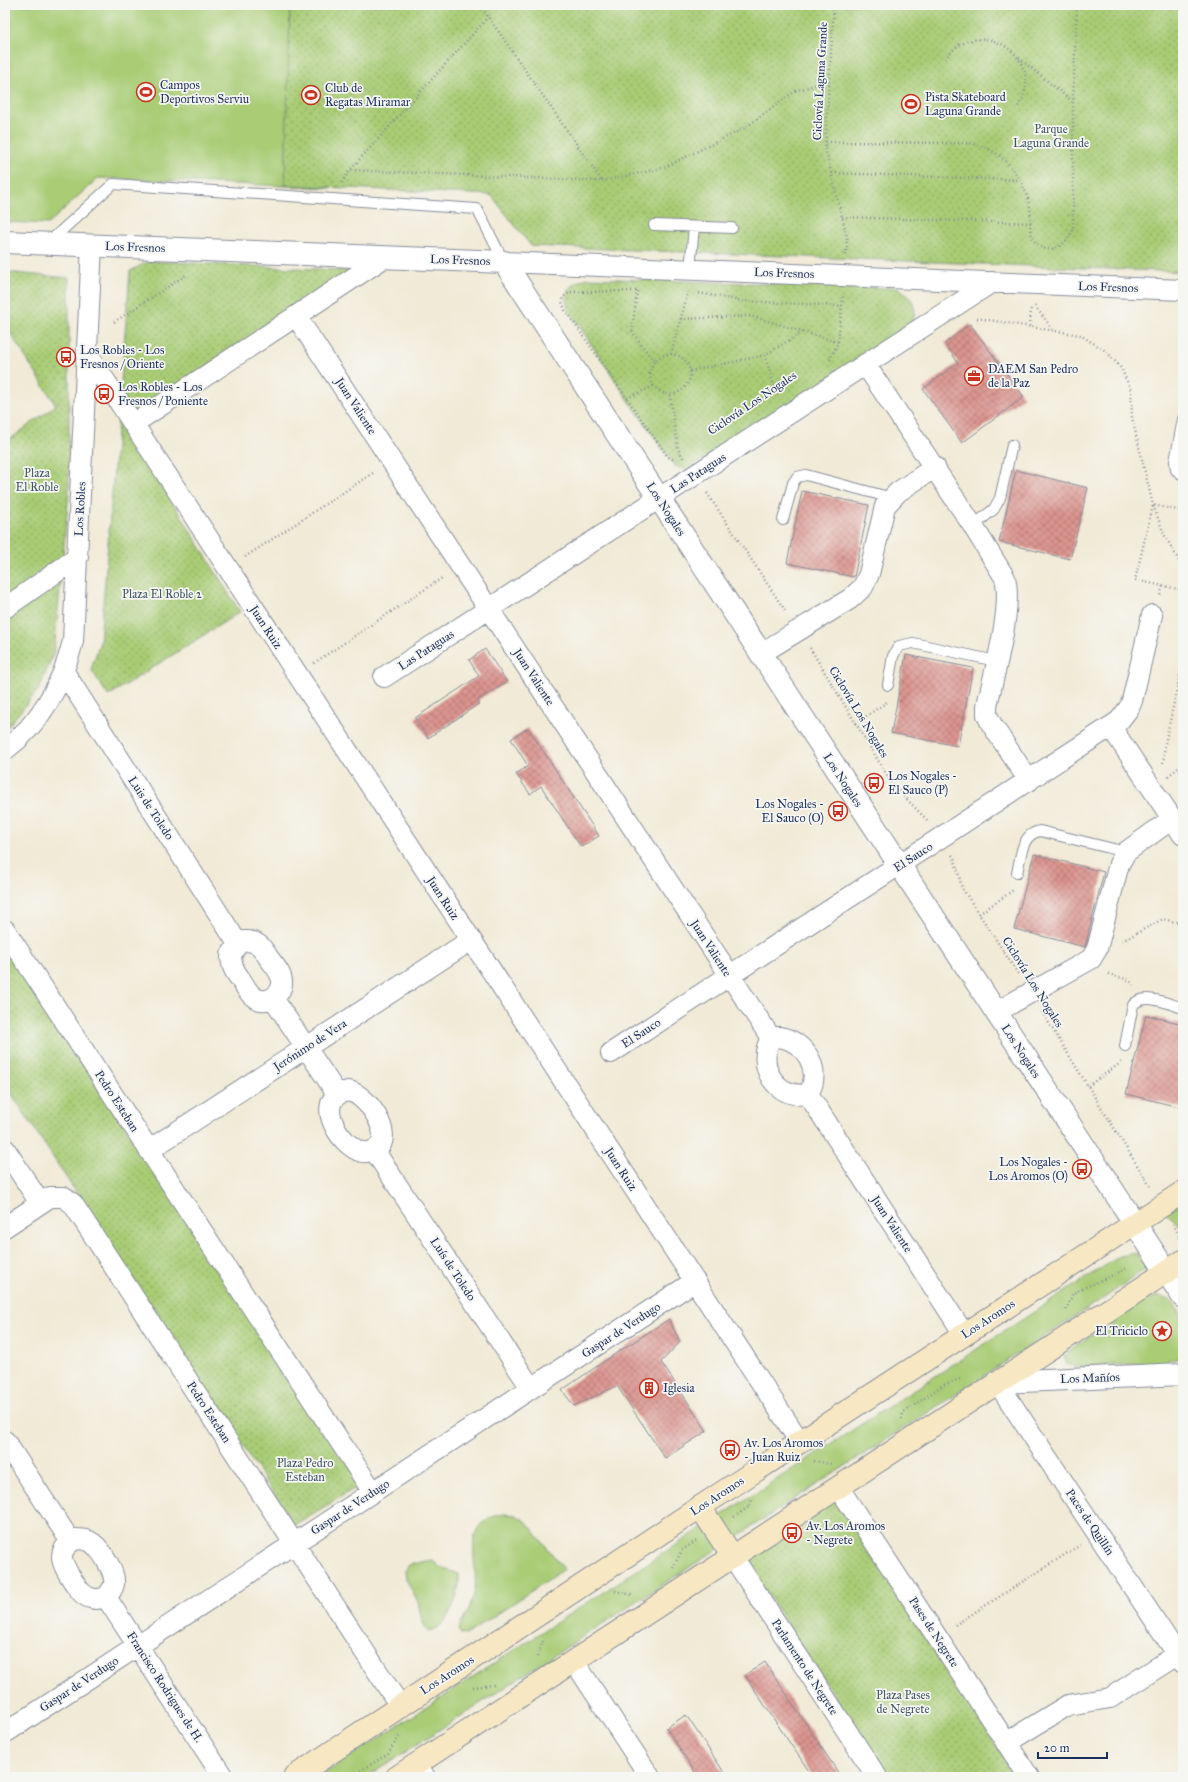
<svg xmlns="http://www.w3.org/2000/svg" width="1188" height="1782" font-family="'IM FELL Great Primer',serif">
  <style>
    .green { fill: #a9cc75; stroke: #627e6a }
    .park { fill: url(#park-dots); stroke: #627e6a }
    .building { fill: url(#building-cross-hatch) }
    .lines { fill: none; stroke-linecap: round; stroke-linejoin: round }
    .service-casing { stroke: #868c9a; stroke-width: 12 }
    .minor-casing { stroke: #868c9a; stroke-width: 22 }
    .tertiary-casing { stroke: #868c9a; stroke-width: 24 }
    .secondary-casing { stroke: #868c9a; stroke-width: 24 }
    .path { stroke: #868c9a; stroke-width: 2.5; stroke-dasharray: 1 3; stroke-linecap: butt }
    .service { stroke: #fff; stroke-width: 10 }
    .minor { stroke: #fff; stroke-width: 20 }
    .tertiary { stroke: #fff; stroke-width: 22 }
    .secondary { stroke: #f7e8c3; stroke-width: 22 }
    .labels { text-anchor: middle; stroke-width: 3.5; stroke-linejoin: round; paint-order: stroke }
    .street-label { font-size: 12px; fill: #1b2f5e; stroke: #f6f6f2 }
    .poi-label { font-size: 12px; fill: #1b2f5e; stroke: #f6f6f2; text-anchor: start }
    .park-label { font-size: 12px; fill: #3e5664; stroke: #f6f6f2 }
  </style>
  <defs>
    <pattern id="park-dots" width="8" height="8" patternUnits="userSpaceOnUse"><rect width="8" height="8" fill="#a9cc75"/><path d="M2 2h.1M6 6h.1" fill="none" stroke="#89a663" stroke-width="1.8" stroke-linecap="round"/></pattern>
    <pattern id="building-cross-hatch" width="8" height="8" patternUnits="userSpaceOnUse"><rect width="8" height="8" fill="#dc948e"/><path d="M0 0l8 8M0 8l8-8" fill="none" stroke="#b27977"/></pattern>
  </defs>
  <rect width="100%" height="100%" fill="#f6f6f2"/>
  <filter id="ink" filterUnits="userSpaceOnUse"><feTurbulence type="fractalNoise" baseFrequency=".025" numOctaves="2"/><feDisplacementMap in="SourceGraphic" scale="8" xChannelSelector="R" yChannelSelector="G"/><feConvolveMatrix kernelMatrix="1 2 1 2 8 2 1 2 1" color-interpolation-filters="sRGB"/></filter>
  <filter id="wash" filterUnits="userSpaceOnUse"><feTurbulence type="fractalNoise" baseFrequency=".012" numOctaves="4" result="noise"/><feDisplacementMap in="SourceGraphic" scale="16" xChannelSelector="R" yChannelSelector="G"/><feGaussianBlur stdDeviation="0.9" result="paint"/><feColorMatrix in="noise" values="0 0 0 0 0 0 0 0 0 0 0 0 0 0 0 0 0 1.4 0 .05"/><feComposite in="paint" operator="in"/></filter>
  <g filter="url(#wash)">
    <rect width="100%" height="100%" fill="#f1ead6"/>
    <path class="green" d="M5 5H337L330 188 98 178 48 224 5 222Z
      M1183 1200V1229L1164 1212Z
      M1136 1253 1147 1267 1110 1294 367 1777H319L1120 1256Z
      M1158 1296C1188 1303 1183 1332 1183 1356L1159 1363 1075 1367 1067 1364 1064 1357 1072 1348 1143 1301Z
      M505 1514 515 1515 526 1521 564 1569 466 1635 461 1634 459 1631 460 1626C466 1615 473 1603 475 1589 478 1558 459 1520 505 1514Z
      M426 1561H433L440 1567 459 1574C461 1591 448 1632 427 1631L422 1621 418 1602 406 1579 405 1571 409 1565Z"/>
    <path class="park" d="M290 5H1183V272L531 246 491 195 285 185Z
      M149 261 357 271 124 422 240 612 108 696 91 669 100 642 130 271Z
      M5 272 69 278V492L54 652 39 689 5 730V443L56 405 5 325Z
      M588 278 898 288C912 296 919 307 912 324L687 470 675 466 627 398 568 309C562 290 571 283 588 278Z
      M5 945 362 1484 294 1525 5 1084Z
      M835 1500 1017 1777H887L744 1558Z"/>
    <g id="blocks">
      <path class="building" d="M970 324 1024 397 962 443 923 389 958 363 945 343Z
        M1016 470 1088 488 1070 559 999 542Z
        M802 491 869 505 854 577 787 563Z
        M485 649 507 682 478 700 480 703 428 738 415 718 479 676 469 660Z
        M906 655 973 668 958 746 891 733Z
        M528 728 599 836 581 847 541 786 530 794 516 774 528 766 511 739Z
        M1034 854 1104 872 1085 947 1014 929Z
        M1146 1015 1183 1024V1108L1126 1094Z
        M669 1319 680 1342 661 1362 707 1431 665 1458 617 1386 574 1406 562 1390 618 1352Z
        M765 1662 807 1725 841 1777H813L777 1724 745 1675Z
        M686 1715 702 1739 727 1777H698L666 1728Z"/>
    </g>
  </g>
  <g filter="url(#ink)">
    <use href="#blocks" fill-opacity="0" stroke="#868c9a" stroke-width="1"/>
    <g class="lines">
      <defs>
        <path id="service" d="M654 225 732 228
          M50 241 113 184 477 209 504 262
          M690 269 694 227
          M1183 419 1175 461 1176 470 1183 475
          M783 520 793 483 797 477 806 475 892 498
          M973 526 994 509 1000 498 1012 445
          M888 685 893 656 899 646 913 643 996 661
          M1017 873C1021 857 1021 834 1040 831L1126 852
          M1125 1046 1133 1005C1144 992 1169 1004 1183 1008"/>
        <path id="minor" d="M504 262 1183 290
          M296 316 771 1038
          M87 353 800 1442
          M865 364 973 526 1005 578C1013 608 994 673 987 706V715L992 725 1029 781
          M133 424 385 257
          M5 608 78 557
          M760 654 850 599 863 587 869 574 885 506 898 492 935 467
          M64 672 238 944
          M384 677 992 282
          M1111 727 1183 835
          M5 750C40 724 63 683 73 641L92 245
          M5 930 373 1492
          M244 941C257 940 262 947 268 957 273 964 281 972 282 981 283 995 266 1006 254 997 248 993 245 986 241 980 235 972 231 966 231 955L238 944Z
          M273 998 337 1094
          M996 1012 1091 959 1097 949 1119 864 1126 852 1172 819
          M779 1037C806 1041 823 1071 808 1094 776 1100 755 1065 771 1038Z
          M611 1053 1119 721 1129 708 1132 701 1152 615
          M349 1091C370 1096 402 1146 368 1152 345 1156 307 1097 349 1091Z
          M808 1094 964 1334
          M5 1149 40 1203
          M149 1150 471 940
          M374 1150 531 1388
          M5 1227 50 1197H64L73 1204 400 1706
          M997 1382 1183 1663
          M5 1441 71 1542
          M839 1488 1029 1777
          M76 1539C81 1539 84 1539 89 1541 99 1545 116 1572 114 1584 113 1589 110 1593 106 1597 101 1599 96 1600 91 1598 82 1596 78 1588 73 1581 62 1564 54 1551 76 1539Z
          M733 1557 877 1777
          M106 1597 223 1777
          M574 1661 650 1777
          M5 1733 695 1281
          M1006 1743 1068 1705 1110 1698 1183 1651
          M417 1765 425 1777"/>
        <path id="tertiary" d="M5 242 504 262 1183 1297
          M997 1382 1183 1374"/>
        <path id="secondary" d="M700 1507 733 1557
          M294 1777 700 1507 1183 1192
          M397 1777 1183 1261"/>
      </defs>
      <use href="#service" class="service-casing"/>
      <use href="#minor" class="minor-casing"/>
      <use href="#tertiary" class="tertiary-casing"/>
      <use href="#secondary" class="secondary-casing"/>
      <path class="path" d="M480 5 602 181 350 170 488 17
        M834 5 825 148 847 237 846 256
        M1019 58 1072 101
        M945 59C951 52 957 45 966 42 994 31 1026 53 1026 83 1026 92 1021 101 1017 109
        M826 142 963 143C970 143 977 144 984 147 1008 156 1026 183 1030 208 1032 218 1028 230 1033 238 1044 259 1069 247 1073 228V102L1077 6 1088 5
        M832 173 1019 180
        M602 181 663 168 745 128 795 91 829 81
        M342 183 350 170
        M842 217 1031 223
        M636 291 571 292 563 297 562 302 565 310 668 457 672 459H678
        M637 291 632 332 655 362
        M699 293 742 301 842 306
        M1035 306 1053 330
        M977 318 1080 335 1106 351 1121 368 1131 390 1132 418 1153 505 1164 534 1183 568
        M681 319 751 316 838 342
        M114 322 186 275
        M1030 326 1031 306
        M671 354 688 292
        M650 374a20 20 0 1 1 40 0a20 20 0 1 1-40 0Z
        M765 355 777 396
        M830 360 838 342 843 296
        M690 371 765 355 803 332
        M670 395 678 449 683 458
        M627 398 654 386
        M707 493 786 612
        M1183 511 1153 505 1135 580 1183 590
        M245 557 373 473
        M1160 595 1163 586
        M810 648 893 785 927 820
        M314 663 442 578
        M856 723 887 702
        M1163 763 1165 744 1183 661
        M1168 776 1183 764
        M952 855 955 860 962 888 1019 975
        M979 914 1015 889
        M1122 941 1163 919 1183 924
        M1108 974 1129 980 1133 985
        M1042 1012 1150 1186
        M1088 1086 1122 1062
        M1173 1224 1180 1237 1178 1239
        M1066 1310 1073 1293 1126 1269
        M902 1419 903 1413 943 1385 960 1379
        M814 1461 832 1464
        M734 1517 750 1506 752 1500
        M673 1568 682 1550 696 1541
        M615 1591 632 1595
        M955 1625 1080 1545
        M537 1657 544 1639
        M473 1687 495 1685
        M350 1777 388 1754 400 1735"/>
      <use href="#service" class="service"/>
      <use href="#minor" class="minor"/>
      <use href="#tertiary" class="tertiary"/>
      <use href="#secondary" class="secondary"/>
    </g>
  </g>
  <defs>
    <symbol id="stadium-ring" viewBox="-11 -11 22 22"><circle r="9.5" fill="#f6f6f2" stroke="#c8321e" stroke-width="1.5"/><path d="M0-5a6.5 5 0 1 0 0 10a6.5 5 0 1 0 0-10ZM-3.5-1.8h7v3.6h-7Z" fill="#c8321e"/></symbol>
    <symbol id="bus-ring" viewBox="-11 -11 22 22"><circle r="9.5" fill="#f6f6f2" stroke="#c8321e" stroke-width="1.5"/><path d="M-5-6H5V4H4V6H2V4H-2V6H-4V4H-5ZM-3.5-4V0h7V-4ZM-3.5 1.2v1.5H-2V1.2ZM2 1.2v1.5H3.5V1.2Z" fill="#c8321e"/></symbol>
    <symbol id="office-ring" viewBox="-11 -11 22 22"><circle r="9.5" fill="#f6f6f2" stroke="#c8321e" stroke-width="1.5"/><path d="M-6-3h4V-5.5h4V-3h4V5H-6ZM-1-4.5V-3h2v-1.5ZM-6 0V1H6V0Z" fill="#c8321e"/></symbol>
    <symbol id="sight-ring" viewBox="-11 -11 22 22"><circle r="9.5" fill="#f6f6f2" stroke="#c8321e" stroke-width="1.5"/><path d="M0-6L1.8-2.2L6-1.7L2.9 1.2L3.7 5.4L0 3.3L-3.7 5.4L-2.9 1.2L-6-1.7L-1.8-2.2Z" fill="#c8321e"/></symbol>
    <symbol id="building-ring" viewBox="-11 -11 22 22"><circle r="9.5" fill="#f6f6f2" stroke="#c8321e" stroke-width="1.5"/><path d="M-4-6H4V6H1V3H-1V6H-4ZM-2.5-4.3h1.7v1.8h-1.7ZM.8-4.3h1.7v1.8H.8ZM-2.5-1h1.7V.8h-1.7ZM.8-1h1.7V.8H.8Z" fill="#c8321e"/></symbol>
  </defs>
  <g fill-rule="evenodd">
    <use href="#stadium-ring" x="135" y="81" width="22" height="22"/>
    <use href="#stadium-ring" x="300" y="84" width="22" height="22"/>
    <use href="#stadium-ring" x="900" y="93" width="22" height="22"/>
    <use href="#bus-ring" x="55" y="346" width="22" height="22"/>
    <use href="#office-ring" x="963" y="365" width="22" height="22"/>
    <use href="#bus-ring" x="93" y="383" width="22" height="22"/>
    <use href="#bus-ring" x="863" y="772" width="22" height="22"/>
    <use href="#bus-ring" x="827" y="800" width="22" height="22"/>
    <use href="#bus-ring" x="1071" y="1158" width="22" height="22"/>
    <use href="#sight-ring" x="1151" y="1320" width="22" height="22"/>
    <use href="#building-ring" x="638" y="1377" width="22" height="22"/>
    <use href="#bus-ring" x="719" y="1439" width="22" height="22"/>
    <use href="#bus-ring" x="781" y="1522" width="22" height="22"/>
  </g>
  <g class="labels">
    <g class="street-label">
      <text transform="translate(820 81) rotate(-87)" y="4">Ciclovía Laguna Grande</text>
      <text transform="translate(135 247) rotate(2)" y="4">Los Fresnos</text>
      <text transform="translate(460 260) rotate(2)" y="4">Los Fresnos</text>
      <text transform="translate(784 273) rotate(2)" y="4">Los Fresnos</text>
      <text transform="translate(1108 287) rotate(2)" y="4">Los Fresnos</text>
      <text transform="translate(752 403) rotate(-34)" y="4">Ciclovía Los Nogales</text>
      <text transform="translate(356 406) rotate(57)" y="4">Juan Valiente</text>
      <text transform="translate(698 473) rotate(-33)" y="4">Las Pataguas</text>
      <text transform="translate(80 509) rotate(-87)" y="4">Los Robles</text>
      <text transform="translate(666 509) rotate(57)" y="4">Los Nogales</text>
      <text transform="translate(266 627) rotate(57)" y="4">Juan Ruiz</text>
      <text transform="translate(426 650) rotate(-33)" y="4">Las Pataguas</text>
      <text transform="translate(534 677) rotate(57)" y="4">Juan Valiente</text>
      <text transform="translate(859 712) rotate(59)" y="4">Ciclovía Los Nogales</text>
      <text transform="translate(843 780) rotate(57)" y="4">Los Nogales</text>
      <text transform="translate(151 808) rotate(57)" y="4">Luis de Toledo</text>
      <text transform="translate(913 857) rotate(-33)" y="4">El Sauco</text>
      <text transform="translate(443 898) rotate(57)" y="4">Juan Ruiz</text>
      <text transform="translate(711 948) rotate(57)" y="4">Juan Valiente</text>
      <text transform="translate(1033 982) rotate(58)" y="4">Ciclovía Los Nogales</text>
      <text transform="translate(641 1033) rotate(-33)" y="4">El Sauco</text>
      <text transform="translate(310 1045) rotate(-33)" y="4">Jerónimo de Vera</text>
      <text transform="translate(1021 1051) rotate(57)" y="4">Los Nogales</text>
      <text transform="translate(117 1101) rotate(57)" y="4">Pedro Esteban</text>
      <text transform="translate(621 1169) rotate(57)" y="4">Juan Ruiz</text>
      <text transform="translate(892 1224) rotate(57)" y="4">Juan Valiente</text>
      <text transform="translate(453 1269) rotate(57)" y="4">Luís de Toledo</text>
      <text transform="translate(988 1319) rotate(-33)" y="4">Los Aromos</text>
      <text transform="translate(621 1330) rotate(-33)" y="4">Gaspar de Verdugo</text>
      <text transform="translate(1090 1378) rotate(-2)" y="4">Los Mañíos</text>
      <text transform="translate(209 1412) rotate(57)" y="4">Pedro Esteban</text>
      <text transform="translate(717 1496) rotate(-33)" y="4">Los Aromos</text>
      <text transform="translate(350 1507) rotate(-33)" y="4">Gaspar de Verdugo</text>
      <text transform="translate(1090 1522) rotate(56)" y="4">Paces de Quillín</text>
      <text transform="translate(934 1632) rotate(57)" y="4">Pases de Negrete</text>
      <text transform="translate(805 1667) rotate(57)" y="4">Parlamento de Negrete</text>
      <text transform="translate(447 1675) rotate(-33)" y="4">Los Aromos</text>
      <text transform="translate(79 1684) rotate(-33)" y="4">Gaspar de Verdugo</text>
      <text transform="translate(165 1687) rotate(57)" y="4">Francisco Rodrigues de H.</text>
    </g>
    <g class="poi-label">
      <text x="160" y="89">Campos<tspan x="160" dy="14">Deportivos Serviu</tspan></text>
      <text x="325" y="92">Club de<tspan x="325" dy="14">Regatas Miramar</tspan></text>
      <text x="925" y="101">Pista Skateboard<tspan x="925" dy="14">Laguna Grande</tspan></text>
      <text x="80" y="354">Los Robles - Los<tspan x="80" dy="14">Fresnos / Oriente</tspan></text>
      <text x="988" y="373">DAEM San Pedro<tspan x="988" dy="14">de la Paz</tspan></text>
      <text x="118" y="391">Los Robles - Los<tspan x="118" dy="14">Fresnos / Poniente</tspan></text>
      <text x="888" y="780">Los Nogales -<tspan x="888" dy="14">El Sauco (P)</tspan></text>
      <text x="824" y="808" text-anchor="end">Los Nogales -<tspan x="824" dy="14">El Sauco (O)</tspan></text>
      <text x="1068" y="1166" text-anchor="end">Los Nogales -<tspan x="1068" dy="14">Los Aromos (O)</tspan></text>
      <text x="1148" y="1335" text-anchor="end">El Triciclo</text>
      <text x="663" y="1392">Iglesia</text>
      <text x="744" y="1447">Av. Los Aromos<tspan x="744" dy="14">- Juan Ruiz</tspan></text>
      <text x="806" y="1530">Av. Los Aromos<tspan x="806" dy="14">- Negrete</tspan></text>
    </g>
    <g class="park-label">
      <text x="1051" y="133">Parque<tspan x="1051" dy="14">Laguna Grande</tspan></text>
      <text x="37" y="477">Plaza<tspan x="37" dy="14">El Roble</tspan></text>
      <text x="162" y="598">Plaza El Roble 2</text>
      <text x="305" y="1467">Plaza Pedro<tspan x="305" dy="14">Esteban</tspan></text>
      <text x="903" y="1699">Plaza Pases<tspan x="903" dy="14">de Negrete</tspan></text>
    </g>
  </g>
  <rect width="1188" height="1782" fill="none" stroke="#f6f6f2" stroke-width="20"/>
  <path d="M1038 1752v6h69v-6" fill="none" stroke="#1b2f5e" stroke-width="2"/>
  <text x="1044" y="1752" font-size="12" fill="#1b2f5e" stroke="#f6f6f2" stroke-width="3" paint-order="stroke">20 m</text>
</svg>
